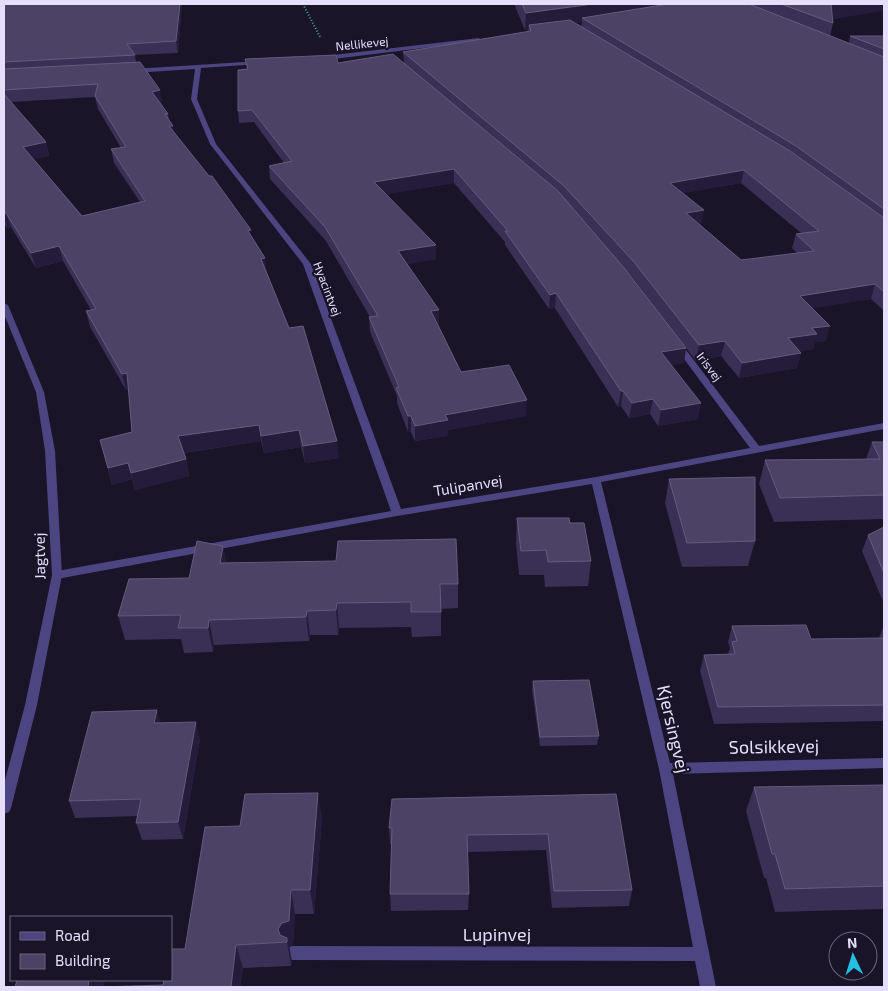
<svg xmlns="http://www.w3.org/2000/svg" width="888" height="991" font-family="'Exo 2',sans-serif">
  <style>
    .lines { fill: none; stroke-linecap: round; stroke-linejoin: round }
    .path { stroke: #40aaae; stroke-width: 2; stroke-dasharray: 1 2; stroke-linecap: butt }
    .minor { fill: #4d4581; fill-rule: evenodd }
    .tertiary { fill: #4d4581; fill-rule: evenodd }
    .wall { fill: #3a2f54; fill-rule: evenodd }
    .shaded-wall { fill: #251c3b }
    .building { fill: #4c4266; stroke: #645b7d; fill-rule: evenodd }
    .labels { text-anchor: middle; stroke-width: 4.5; stroke-linejoin: round; paint-order: stroke }
    .far-street-label { font-size: 12px; fill: #e5dffb; stroke: #191428 }
    .street-label { font-size: 15px; fill: #e5dffb; stroke: #191428 }
    .near-street-label { font-size: 18px; fill: #e5dffb; stroke: #191428 }
  </style>
  <rect width="100%" height="100%" fill="#191428"/>
  <g class="lines">
    <path class="path" d="M303 4 320 37"/>
    <path class="minor" d="M479 38 481 41 325 60 322 58 325 56Z
      M258 61 261 63 260 64 201 68 197 99 216 144 311 264 401 509 596 477 750 448 673 344 677 341 680 342 759 446 884 423V429L601 482 670 763 884 758V768L673 774 716 987H700L695 961 292 960 287 958 285 953 287 948 292 946 693 947 659 769 592 484 397 516 57 579 53 578 52 575 53 572 57 571 391 511 303 264 210 144 191 99 195 69 133 73 130 71 133 69Z"/>
    <path class="tertiary" d="M4 303 8 305 44 392 55 451 62 575 37 705 11 808 9 812 4 814V784L25 705 52 575 45 451 36 392 4 314Z"/>
  </g>
  <path class="wall" d="M4 4H182L178 53 135 55 136 62 162 103H161L168 114 169 120 174 132 252 237 267 273 339 458 305 463 301 447 264 453 261 441 184 453 186 459 189 476 135 490 132 479 112 485 100 440 132 432 129 389 126 390 90 327 86 311 91 310 63 261 36 268 11 227 7 228 4 223ZM95 97 98 109 121 148 111 149 114 163 140 202 82 216 34 159 49 156 46 142 11 102Z
    M514 4H884L833 19V23L830 36 849 43 850 36H884V311L871 299 812 308 826 341 815 342 813 349 800 351 801 353 797 368 739 378 721 356 696 361 632 277 626 270 686 348 684 363 672 365 698 419 658 426 650 414 629 418 621 406 618 407 555 308 549 309 505 245V242L454 183 386 194 436 259 407 264 439 325H438L461 372 526 416 448 430V436L415 441 411 432H408L397 403V396L370 332 369 317H370L326 241 270 179 269 166 284 163 254 122 239 123 238 111 247 70 245 59 338 63H404L403 52 528 32V30H525ZM582 22 581 26 575 23ZM741 183 801 233 796 234 792 248 797 253 741 260 700 225 701 224 683 193Z
    M872 442H884V519L774 522 759 484 765 460 866 459Z
    M669 479 755 541 748 566 682 567 665 503Z
    M517 518 570 523 591 561 588 586 545 587 544 575H519L516 543Z
    M884 527V604L862 551 868 535Z
    M223 546 226 563 458 584V608L441 609V636L412 637 411 627 339 628 338 635H310L309 641 214 645 213 652 184 653 181 639 125 640 118 616 189 578Z
    M884 625V721L714 724 700 671 704 655 728 654 730 648 728 642 732 626 811 639 879 638Z
    M533 681 599 736 597 745 540 746 532 690Z
    M161 723 200 739 183 839 142 840 136 823 138 816 75 818 69 801Z
    M884 785V909L775 912 766 878H764L746 811 754 787Z
    M616 794 632 890 629 906 552 908 546 850 468 852 469 894 468 910 391 911 390 894 392 844H390L389 828Z
    M322 818 314 914H295L293 944 289 946 292 962 291 966 243 968 240 987H15L17 980H105L103 987 163 985 185 949 240 826Z"/>
  <path class="shaded-wall" d="M180 4H182L178 53 176 41Z
    M593 4H701L582 18V22L531 30 529 25 528 30H525L526 13Z
    M831 4H884V11L827 20Z
    M160 90 162 103 155 104 152 92Z
    M169 126H173L175 139Z
    M46 142 49 156 27 161 23 147Z
    M454 169V183L375 196 374 182Z
    M744 170 741 183 668 196 670 183Z
    M704 210 701 224 684 227 686 213Z
    M4 213H6L11 227 7 228 4 217Z
    M436 245V259L398 266V251Z
    M59 246 63 261 36 268 31 253Z
    M265 258 267 273 261 259Z
    M875 284 871 299 796 311 800 296Z
    M556 293 555 308 549 309 550 295Z
    M439 310V325L431 326V311Z
    M830 326 826 341 815 342 813 349 784 354 788 338 812 328Z
    M725 341 721 356 696 361 699 345Z
    M686 348 684 363 659 367 661 352Z
    M801 353 797 368 739 378 742 363Z
    M127 373 131 389 126 390 122 374Z
    M621 391H623L621 406 618 407Z
    M653 399 650 414 629 418 632 403Z
    M527 400 526 416 448 430V436L415 441V426L445 415Z
    M701 403 698 419 658 426 661 410Z
    M408 416H411V432H408Z
    M259 425 261 441 181 453 178 436Z
    M299 430 301 447 264 453 261 436Z
    M337 441 339 458 305 463 303 446Z
    M186 459 189 476 135 490 131 473Z
    M128 463 132 479 112 485 108 468Z
    M223 546 228 571 220 563Z
    M337 603 339 628 338 635 336 610Z
    M307 611 310 635 309 641 306 617Z
    M209 620 214 645 213 652 208 628Z
    M157 710 162 728 154 723Z
    M196 722 200 739 183 839 178 822Z
    M318 793 322 818 314 914 310 890Z
    M291 890 295 914 293 944 289 946 292 962 291 966 287 942 281 943 278 929Z
    M236 945 243 968 240 987H231Z
    M89 980H105L103 987H88Z"/>
  <path class="building" d="M4 4H180L176 41 127 44 135 55 4 62Z
    M522 4H593L526 13Z
    M668 4H749L884 57V209L796 146 582 18Z
    M781 4H831L833 23Z
    M570 20 790 151 884 218V292L875 284 800 296 830 326 812 328 817 334 788 338 801 353 742 363 725 341 699 345 634 262 564 186 403 52 531 31 529 25ZM744 170 819 231 796 234 814 251 741 260 686 213 704 210 670 183Z
    M850 36H884V49Z
    M393 54 558 191 625 269 686 348 661 352 701 403 661 410 653 399 632 403 623 391H621L556 293 550 295 505 231H508L454 169 374 182 436 245 398 251 439 310 431 311 461 372 509 365 527 400 445 415 448 420 415 426 411 416H408L396 388 399 387 369 317 378 316 325 227 269 166 292 161 252 110 238 111V70L248 69 245 59 336 55 338 63Z
    M140 62 160 90 152 92 168 114H165L173 126H169L209 176H212L251 230 248 231 265 258 261 259 289 328 303 326 337 441 303 446 299 430 261 436 259 425 178 436 186 459 131 473 128 463 108 468 100 440 132 432 127 373 122 374 86 311 96 309 59 246 31 253 6 213H4V94L46 142 23 147 82 216 145 201 111 149 126 147 95 96 98 84 4 90V69Z
    M872 442H884V495L780 498 765 460 880 459Z
    M755 477V541L687 543 669 479Z
    M517 518H569L570 523H584L591 561 548 562 546 550 521 551Z
    M884 527V573L868 535Z
    M456 539 458 584H440L441 612H411V602L337 603 336 610 307 611 306 617 209 620 208 628H178L181 615 118 616 129 579 189 578 197 541 223 546 220 563 336 561 338 541Z
    M806 625 811 639 884 638V705L718 707 704 655 735 654 732 642 737 641 732 626Z
    M589 680 599 736 540 737 533 681Z
    M157 710 154 723 196 722 178 822 136 823 141 799 69 801 92 712Z
    M884 785V886L785 889 775 854H772L754 787Z
    M318 793 310 890H291L289 921 282 923 278 929 280 935 287 938V942L236 945 231 987H100L163 985 164 980H171V949H185L205 827 240 826 245 794Z
    M616 794 632 890 554 891 548 834 467 835 469 894H390L392 828H389L392 799Z
    M17 980H89L88 987H15Z"/>
  <g class="labels">
    <g class="far-street-label">
      <text transform="translate(362 44) rotate(-6)" y="4">Nellikevej</text>
      <text transform="translate(327 289) rotate(69)" y="4">Hyacintvej</text>
      <text transform="translate(709 367) rotate(53)" y="4">Irisvej</text>
    </g>
    <g class="street-label">
      <text transform="translate(468 486) rotate(-9)" y="5">Tulipanvej</text>
      <text transform="translate(40 556) rotate(-91)" y="5">Jagtvej</text>
    </g>
    <g class="near-street-label">
      <text transform="translate(673 729) rotate(77)" y="6">Kjersingvej</text>
      <text transform="translate(774 747) rotate(-1)" y="6">Solsikkevej</text>
      <text x="497" y="941">Lupinvej</text>
    </g>
  </g>
  <rect width="888" height="991" fill="none" stroke="#e5dffb" stroke-width="10"/>
  <rect x="10" y="916" width="162" height="65" fill="#191428" stroke="#6b657c"/>
  <rect x="20" y="932" width="25" height="8" fill="#4d4581" stroke="#6b657c"/>
  <text x="55" y="941" font-size="15" fill="#e5dffb">Road</text>
  <rect x="20" y="954" width="25" height="15" fill="#4c4266" stroke="#6b657c"/>
  <text x="55" y="966" font-size="15" fill="#e5dffb">Building</text>
  <g transform="translate(853 956) rotate(356)"><circle r="24" fill="#191428" stroke="#6b657c"/>
  <path d="M0-4L9 19L0 12L-9 19Z" fill="#23bfe3"/>
  <text y="-8" font-size="14" font-weight="bold" text-anchor="middle" fill="#e5dffb">N</text>
  </g>
</svg>
